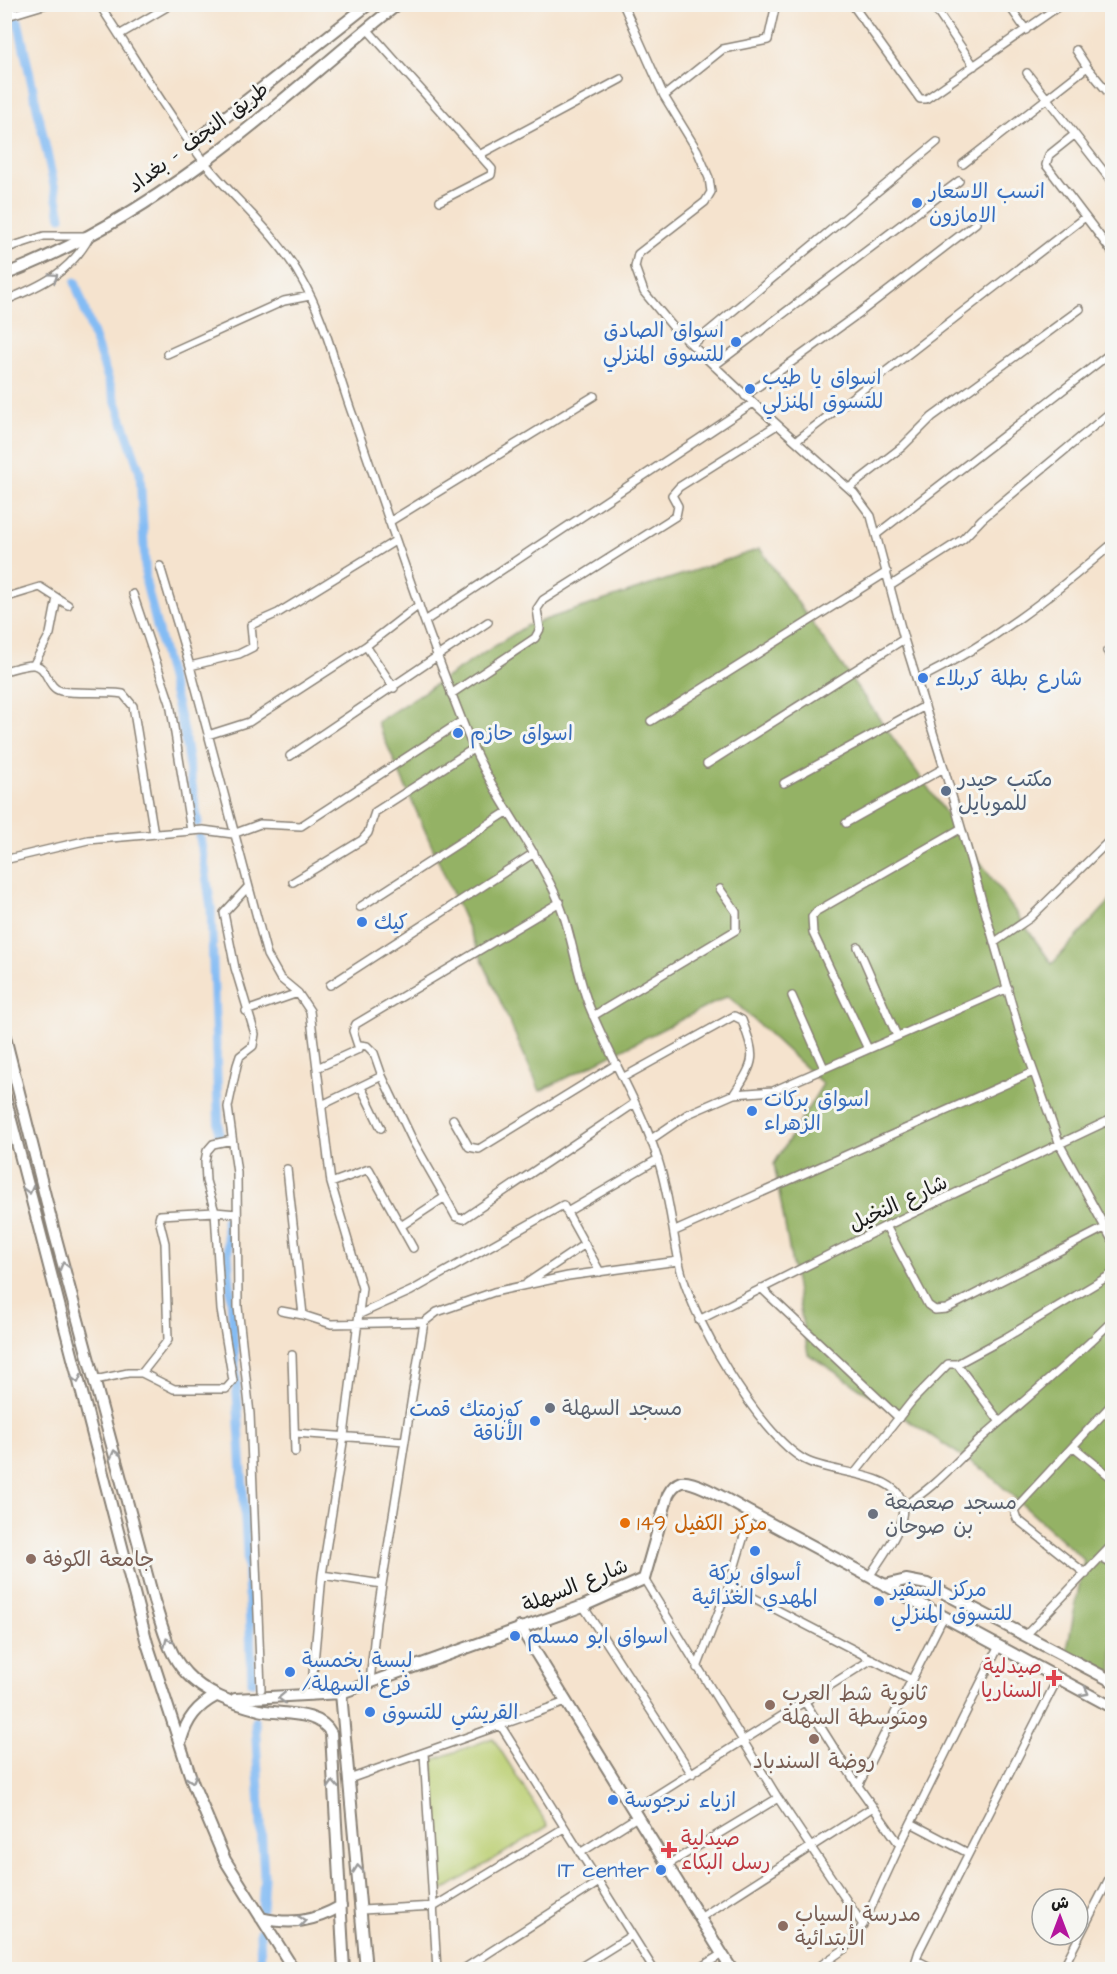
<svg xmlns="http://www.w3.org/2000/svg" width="1117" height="1974" font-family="'Architects Daughter','Playpen Sans Arabic',sans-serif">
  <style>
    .green { fill: #bbcf73; stroke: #6c7648; stroke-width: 1.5 }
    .forest { fill: #94b265; stroke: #586740; stroke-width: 1.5 }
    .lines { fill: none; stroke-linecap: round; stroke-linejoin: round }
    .canal { stroke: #84bcf4; stroke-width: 9 }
    .street-casing { stroke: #888075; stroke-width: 10 }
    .secondary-casing { stroke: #888075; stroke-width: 14 }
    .primary-casing { stroke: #888075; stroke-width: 14 }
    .street { stroke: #fff; stroke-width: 7 }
    .secondary { stroke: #fff; stroke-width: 10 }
    .primary { stroke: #fff; stroke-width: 10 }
    .oneway { stroke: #999 }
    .shop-dot { fill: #3f7fe0; stroke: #f6f6f2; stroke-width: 2 }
    .service-dot { fill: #5c6f8a; stroke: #f6f6f2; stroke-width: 2 }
    .worship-dot { fill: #6b7280; stroke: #f6f6f2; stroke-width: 2 }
    .food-dot { fill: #e8710a; stroke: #f6f6f2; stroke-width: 2 }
    .education-dot { fill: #8d6e63; stroke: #f6f6f2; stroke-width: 2 }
    .health-dot { fill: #e0444e; stroke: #f6f6f2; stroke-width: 2 }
    .labels { text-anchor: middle; stroke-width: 6; stroke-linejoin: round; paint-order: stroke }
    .street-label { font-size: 21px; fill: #1c1c1c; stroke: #f6f6f2 }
    .shop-label { font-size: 21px; fill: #366cbe; stroke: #f6f6f2; text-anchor: start }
    .service-label { font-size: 21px; fill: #4e5e75; stroke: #f6f6f2; text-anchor: start }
    .worship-label { font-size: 21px; fill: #5b616d; stroke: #f6f6f2; text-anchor: start }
    .food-label { font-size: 21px; fill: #c56008; stroke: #f6f6f2; text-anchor: start }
    .education-label { font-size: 21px; fill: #785e54; stroke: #f6f6f2; text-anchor: start }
    .health-label { font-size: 21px; fill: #be3a42; stroke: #f6f6f2; text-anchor: end }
  </style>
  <rect width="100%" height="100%" fill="#f6f6f2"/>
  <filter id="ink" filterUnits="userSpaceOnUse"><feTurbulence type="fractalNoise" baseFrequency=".0167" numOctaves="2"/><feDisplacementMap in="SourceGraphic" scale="12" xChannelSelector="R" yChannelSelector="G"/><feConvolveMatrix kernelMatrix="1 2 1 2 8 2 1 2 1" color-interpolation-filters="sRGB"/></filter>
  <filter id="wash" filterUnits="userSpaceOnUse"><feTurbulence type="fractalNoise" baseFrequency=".008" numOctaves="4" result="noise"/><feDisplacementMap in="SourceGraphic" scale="24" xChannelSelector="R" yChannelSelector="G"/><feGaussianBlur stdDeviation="1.35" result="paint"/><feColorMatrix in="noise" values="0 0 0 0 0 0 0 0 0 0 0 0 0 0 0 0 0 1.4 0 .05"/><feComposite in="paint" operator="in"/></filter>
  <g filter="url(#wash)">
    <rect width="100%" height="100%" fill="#f5e3ce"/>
    <path class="green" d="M493 1738 548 1826 439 1893 433 1760Z"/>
    <path class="forest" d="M760 549 1052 964 1112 899V1677L1066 1655 1084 1560 986 1472 808 1354 774 1164 823 1084 728 996 540 1091 377 722 526 626Z"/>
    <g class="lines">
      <path class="canal" d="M14 4V6
        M18 21 61 217
        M75 282 140 472 146 583 184 734 198 823
        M200 837 211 907 219 1135
        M226 1220 247 1551 252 1682
        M255 1721 264 1877 262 1909
        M260 1931 261 1970"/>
    </g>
  </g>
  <g filter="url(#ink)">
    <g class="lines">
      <defs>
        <path id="street" d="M9 4 12 14
          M99 4C133 55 164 109 201 158 233 199 276 232 301 278 326 320 336 370 353 416 389 520 424 625 465 728 487 786 526 834 553 889 571 925 574 965 588 1003 609 1057 642 1107 659 1163 669 1196 672 1228 679 1262 688 1313 759 1435 805 1460 829 1473 884 1472 899 1495 914 1519 881 1557 869 1577
          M623 4 664 96 697 150 709 178 711 192 705 202 638 254 635 267 644 292 673 327 760 409 854 493 871 516 904 639 944 768 1020 1033 1060 1145 1112 1240
          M852 4 920 99H926L1062 4
          M932 4 974 66
          M1008 4 1026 30
          M1110 4 1112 8
          M4 17 47 4
          M367 29 492 169 491 175 440 201
          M119 35 172 4
          M1076 50 1087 67 1112 97
          M1027 73 1112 182
          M664 96 723 49 768 40 776 4
          M1074 135 1049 155 1046 165 1112 252
          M479 155 621 79
          M963 164 1087 67
          M4 249 44 236H90C71 272 41 286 4 301
          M692 345 937 142
          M167 354 284 301 310 296
          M714 366 959 181
          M745 396 858 314 976 223
          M796 441 1085 217
          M849 488 902 447 932 417 1080 309
          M389 522 594 396
          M877 534 1112 352
          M160 566 190 666 267 955 280 978 298 993 310 1011 331 1183 362 1288 344 1436 322 1575 311 1696
          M890 586 963 539 982 519 1112 411
          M133 594 170 703 191 831
          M4 598 40 587 68 605
          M425 621 753 403
          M366 646 394 688
          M1107 651 1112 656
          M34 664 50 634 57 598
          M190 666 239 654 253 647 251 625 278 613 395 541
          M4 671C13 669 23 665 32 665 48 664 46 688 61 691 79 694 103 691 123 694L133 706 154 834
          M917 680C990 644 1051 597 1112 544
          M451 694 535 638 540 629 537 609 543 600 676 516 678 506 672 495 679 487 777 425
          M651 721 887 572
          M208 735 249 722 261 714 366 646 419 605
          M290 756 488 622
          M707 764 904 639
          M784 783 925 706
          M846 823 944 768
          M4 860 88 840 203 830 233 834 260 824 301 826 462 721
          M293 882 362 840 368 833 375 812 473 749
          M247 888 224 913 235 968 255 1034 253 1046 240 1056 237 1065 228 1107 237 1173 238 1307 250 1414 261 1689
          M360 907 507 812
          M995 942 1030 918 1112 838
          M858 947 897 1036
          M330 985 534 853
          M792 996 824 1068
          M246 1011 298 993
          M593 1016 736 930V912L720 889
          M360 1045 367 1046 374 1053 382 1076 413 1141 445 1197
          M868 1049 813 933 812 917 817 911 960 829
          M317 1068 359 1049 353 1031 356 1024 560 902
          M624 1077 734 1016 742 1020C756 1058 756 1060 734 1094
          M361 1087 381 1128
          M322 1105 382 1076
          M453 1119 469 1147 479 1149 617 1064
          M650 1140 688 1114 734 1094 773 1091 1008 988
          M287 1169 303 1315
          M331 1183 369 1169 413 1248
          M567 1212 658 1159
          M401 1226 445 1197 456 1217 463 1219 635 1103
          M886 1226 928 1305 935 1310 946 1309 1106 1227
          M675 1231 1033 1072
          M527 1283 585 1244
          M761 1288 899 1418
          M281 1311 303 1315 331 1324 424 1322 437 1312 494 1292 568 1276 678 1261
          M360 1314 411 1291 563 1205 600 1272
          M699 1320 886 1226 1112 1119
          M292 1355 295 1452
          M957 1364 1000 1422
          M142 1373 168 1340 165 1243 159 1219 160 1215 215 1212 237 1214
          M95 1380 128 1373H142L174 1389H226L233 1381 221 1310 215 1212 206 1181 205 1161 207 1151 213 1144 232 1140
          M295 1433 405 1441
          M1074 1447 1112 1478
          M855 1473 912 1401 948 1364H957L1005 1338 1112 1274
          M903 1506C936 1487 957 1460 985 1435 1028 1397 1072 1361 1112 1321
          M1101 1558 1112 1564
          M1086 1574 1017 1519 1014 1510 1112 1404
          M322 1575 382 1584
          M644 1579 778 1798 863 1925
          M729 1585 912 1680
          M583 1606 692 1774
          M1026 1635 1112 1545
          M697 1668 729 1585 751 1513
          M370 1682 376 1622 424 1322
          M805 1702 858 1786 900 1845
          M501 1726 654 1970
          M424 1753 437 1970
          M349 1779 566 1702
          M858 1786 944 1616
          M633 1810 872 1659
          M911 1823 968 1853
          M580 1853 637 1817
          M667 1865 778 1798
          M362 1910 435 1906 564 1828
          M700 1918 873 1807
          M918 1961 936 1970
          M1065 1965 1074 1970
          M462 1970 599 1882
          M576 1970 632 1935
          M696 1970 722 1954
          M814 1970 846 1948 863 1925 900 1845 999 1646
          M913 1970 919 1951 1058 1678
          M1062 1970 1112 1873"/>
        <path id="secondary" d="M191 144 369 4
          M4 1033 54 1231 154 1601C162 1625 168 1654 186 1673 205 1694 232 1703 259 1710 282 1715 319 1710 331 1733L344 1970
          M4 1093 147 1643 193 1784 225 1860 294 1970
          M885 1585 906 1580 927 1584 1112 1681
          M520 1627 732 1970
          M341 1693 583 1606 644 1579 668 1495C671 1489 675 1484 681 1482 696 1479 737 1506 751 1513L1112 1707
          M235 1699 341 1693 366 1970
          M181 1740C187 1719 197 1706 216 1696
          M261 1918C291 1925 313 1922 341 1906"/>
        <path id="primary" d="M4 275C76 247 142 208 203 163 271 114 332 56 398 4"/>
      </defs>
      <use href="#street" class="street-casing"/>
      <use href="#secondary" class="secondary-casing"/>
      <use href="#primary" class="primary-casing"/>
      <use href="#street" class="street"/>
      <use href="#secondary" class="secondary"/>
      <use href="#primary" class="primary"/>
    </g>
    <defs><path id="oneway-chevron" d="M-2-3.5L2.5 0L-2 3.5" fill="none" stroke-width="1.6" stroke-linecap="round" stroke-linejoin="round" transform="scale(1.5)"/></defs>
    <g class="oneway">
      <use href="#oneway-chevron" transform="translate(54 277) rotate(-35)"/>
      <use href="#oneway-chevron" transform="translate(29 1190) rotate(76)"/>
      <use href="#oneway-chevron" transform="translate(64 1266) rotate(-105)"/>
      <use href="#oneway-chevron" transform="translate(77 1379) rotate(76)"/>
      <use href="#oneway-chevron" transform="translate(115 1454) rotate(-105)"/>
      <use href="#oneway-chevron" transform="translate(168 1642) rotate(-114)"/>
      <use href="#oneway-chevron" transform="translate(1085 1692) rotate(28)"/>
      <use href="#oneway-chevron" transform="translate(282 1698) rotate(178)"/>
      <use href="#oneway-chevron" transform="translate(192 1779) rotate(73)"/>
      <use href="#oneway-chevron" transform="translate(333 1785) rotate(-93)"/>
      <use href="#oneway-chevron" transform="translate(358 1869) rotate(-96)"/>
      <use href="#oneway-chevron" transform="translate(302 1921) rotate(-8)"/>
    </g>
  </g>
  <g class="shop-dot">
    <circle cx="917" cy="203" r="6"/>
    <circle cx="736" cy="342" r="6"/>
    <circle cx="750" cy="389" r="6"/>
    <circle cx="923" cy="678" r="6"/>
    <circle cx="458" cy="733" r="6"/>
    <circle cx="362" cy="922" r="6"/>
    <circle cx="752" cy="1111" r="6"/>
    <circle cx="535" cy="1421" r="6"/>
    <circle cx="755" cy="1551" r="6"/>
    <circle cx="879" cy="1601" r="6"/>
    <circle cx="515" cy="1636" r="6"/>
    <circle cx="290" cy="1672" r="6"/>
    <circle cx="370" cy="1712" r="6"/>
    <circle cx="613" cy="1800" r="6"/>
    <circle cx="661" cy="1870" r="6"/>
  </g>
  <circle class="service-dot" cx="946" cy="791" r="6"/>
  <g class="worship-dot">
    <circle cx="550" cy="1408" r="6"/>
    <circle cx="873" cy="1514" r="6"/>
  </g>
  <circle class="food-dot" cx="625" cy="1523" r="6"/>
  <g class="education-dot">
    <circle cx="31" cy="1559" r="6"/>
    <circle cx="770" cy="1705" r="6"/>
    <circle cx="814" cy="1739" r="6"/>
    <circle cx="783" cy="1926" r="6"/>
  </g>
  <g class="health-dot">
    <path d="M1051 1669h6v6h6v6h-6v6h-6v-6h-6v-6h6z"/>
    <path d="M666 1841h6v6h6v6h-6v6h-6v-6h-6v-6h6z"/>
  </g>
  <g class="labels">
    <g class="street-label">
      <text transform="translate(198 137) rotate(-37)" y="7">طريق النجف - بغداد</text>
      <text transform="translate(898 1203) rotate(-25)" y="7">شارع النخيل</text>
      <text transform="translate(575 1585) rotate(-22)" y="7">شارع السهلة</text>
    </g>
    <g class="shop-label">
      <text x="929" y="198">انسب الاسعار<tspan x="929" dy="24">الامازون</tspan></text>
      <text x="724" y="337" text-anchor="end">اسواق الصادق<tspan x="724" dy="24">للتسوق المنزلي</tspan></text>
      <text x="762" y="384">اسواق يا طيب<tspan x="762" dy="24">للتسوق المنزلي</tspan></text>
      <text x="935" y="685">شارع بطلة كربلاء</text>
      <text x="470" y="740">اسواق حازم</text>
      <text x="374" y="929">كيك</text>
      <text x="764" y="1106">اسواق بركات<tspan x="764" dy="24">الزهراء</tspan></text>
      <text x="523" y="1416" text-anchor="end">كوزمتك قمت<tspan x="523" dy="24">الأناقة</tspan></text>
      <text x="755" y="1580" text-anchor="middle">أسواق بركة<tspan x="755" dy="24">المهدي الغذائية</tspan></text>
      <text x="891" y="1596">مركز السفير<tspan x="891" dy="24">للتسوق المنزلي</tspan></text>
      <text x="527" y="1643">اسواق ابو مسلم</text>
      <text x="302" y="1667">لبسة بخمسة<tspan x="302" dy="24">/فرع السهلة</tspan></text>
      <text x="382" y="1719">القريشي للتسوق</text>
      <text x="625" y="1807">ازياء نرجوسة</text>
      <text x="649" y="1877" text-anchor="end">IT center</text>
    </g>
    <g class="service-label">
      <text x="958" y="786">مكتب حيدر<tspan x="958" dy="24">للموبايل</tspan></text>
    </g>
    <g class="worship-label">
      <text x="562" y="1415">مسجد السهلة</text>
      <text x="885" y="1509">مسجد صعصعة<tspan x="885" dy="24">بن صوحان</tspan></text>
    </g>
    <g class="food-label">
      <text x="637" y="1530">مركز الكفيل 149</text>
    </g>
    <g class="education-label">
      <text x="43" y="1566">جامعة الكوفة</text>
      <text x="782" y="1700">ثانوية شط العرب<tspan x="782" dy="24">ومتوسطة السهلة</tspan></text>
      <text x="814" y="1768" text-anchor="middle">روضة السندباد</text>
      <text x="795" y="1921">مدرسة السياب<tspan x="795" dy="24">الأبتدائية</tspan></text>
    </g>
    <g class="health-label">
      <text x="1042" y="1673">صيدلية<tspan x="1042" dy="24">السناريا</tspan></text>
      <text x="681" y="1845" text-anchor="start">صيدلية<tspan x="681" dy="24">رسل البكاء</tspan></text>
    </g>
  </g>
  <rect width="1117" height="1974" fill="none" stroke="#f6f6f2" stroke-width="24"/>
  <g transform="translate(1060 1917)"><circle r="28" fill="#f6f6f2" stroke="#9f9f9c" stroke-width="1.5"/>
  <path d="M0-4.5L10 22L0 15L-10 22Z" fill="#b5179e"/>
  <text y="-9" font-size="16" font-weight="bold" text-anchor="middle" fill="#1c1c1c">ش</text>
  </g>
</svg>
